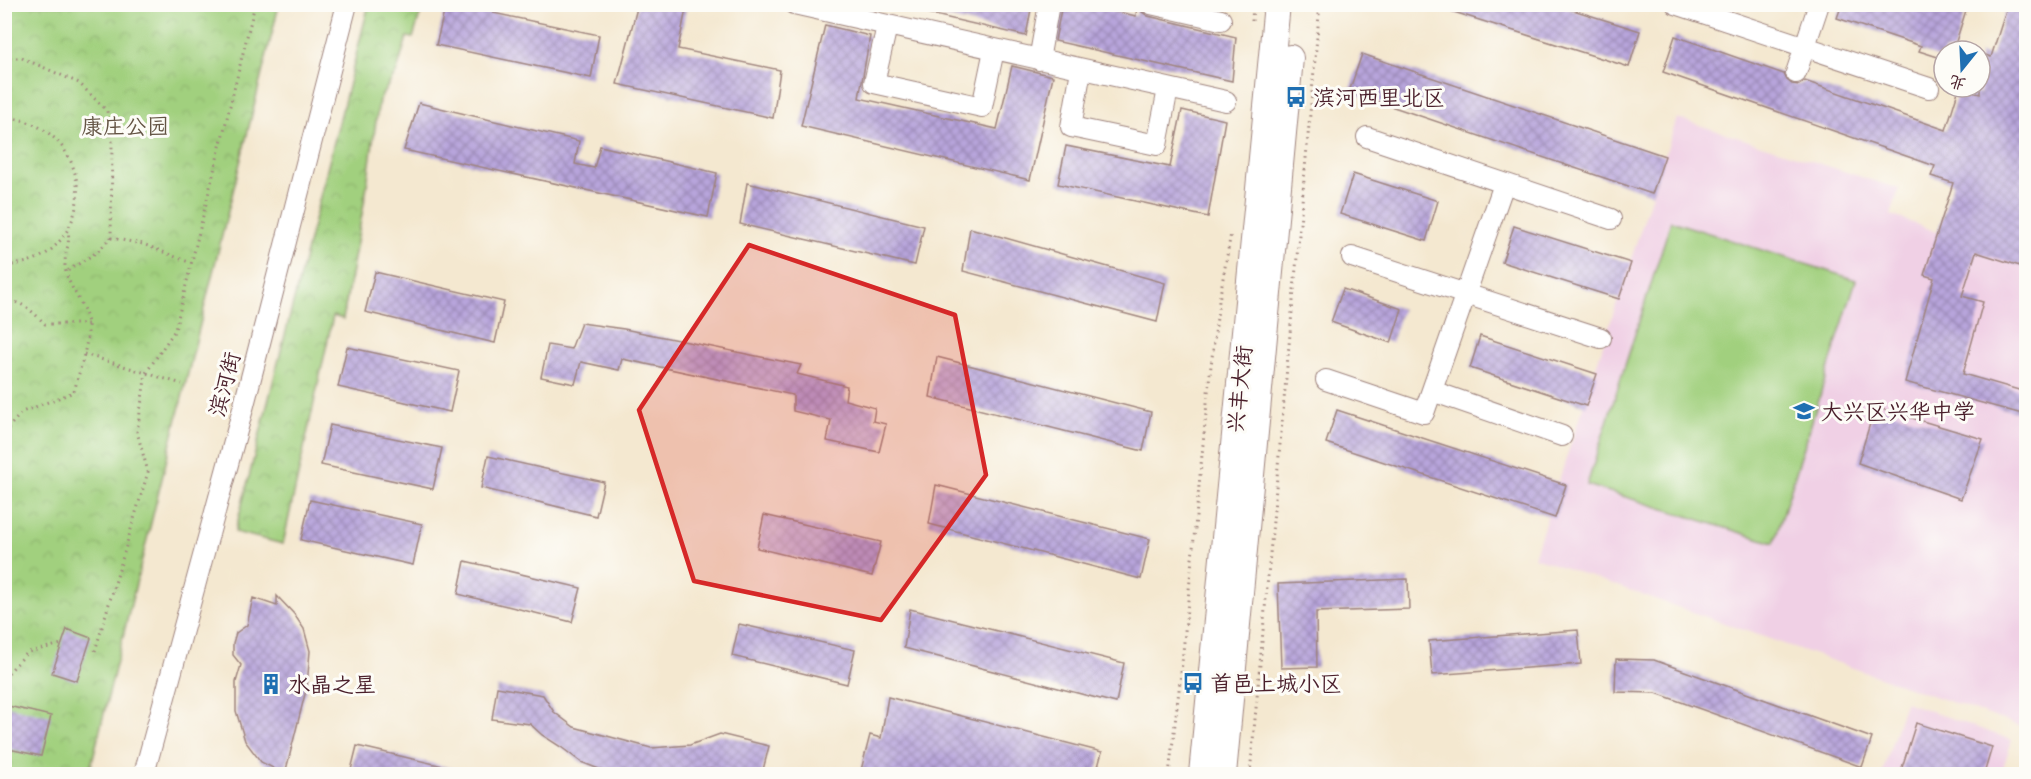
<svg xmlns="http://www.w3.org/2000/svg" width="2031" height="779" font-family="'Comic Neue','LXGW WenKai TC',sans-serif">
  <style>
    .built { fill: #f0d0e5 }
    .green { fill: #a1d07e; stroke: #767854; stroke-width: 1.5 }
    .park { fill: url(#park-crowns); stroke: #767854; stroke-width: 1.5 }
    .building { fill: url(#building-cross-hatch) }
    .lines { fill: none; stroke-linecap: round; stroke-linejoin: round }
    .minor-casing { stroke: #9f847e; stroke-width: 22 }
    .major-casing { stroke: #9f847e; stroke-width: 28 }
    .path { stroke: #9f847e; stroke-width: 3; stroke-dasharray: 1.5 4.5; stroke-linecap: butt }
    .minor { stroke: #fff; stroke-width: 20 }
    .major { stroke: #fff; stroke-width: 26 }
    .marked { fill: #d62828; fill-opacity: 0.2; stroke: #d62828; stroke-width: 4.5; stroke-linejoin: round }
    .labels { text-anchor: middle; stroke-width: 6; stroke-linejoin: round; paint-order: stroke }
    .poi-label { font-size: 22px; fill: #4a1f2b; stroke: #fdfcf7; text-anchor: start }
    .park-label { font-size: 22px; fill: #645444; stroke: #fdfcf7 }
    .street-label { font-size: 22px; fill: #4a1f2b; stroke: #fdfcf7 }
  </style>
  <defs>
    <pattern id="park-crowns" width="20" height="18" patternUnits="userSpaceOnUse" patternTransform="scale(1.5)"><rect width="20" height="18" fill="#a1d07e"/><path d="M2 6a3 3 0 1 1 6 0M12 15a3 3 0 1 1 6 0" fill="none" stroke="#8cb26d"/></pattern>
    <pattern id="building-cross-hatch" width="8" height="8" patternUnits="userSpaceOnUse" patternTransform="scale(1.5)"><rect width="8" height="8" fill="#b8a5dc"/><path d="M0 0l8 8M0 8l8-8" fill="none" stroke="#9886b3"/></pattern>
  </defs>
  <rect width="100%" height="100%" fill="#fdfcf7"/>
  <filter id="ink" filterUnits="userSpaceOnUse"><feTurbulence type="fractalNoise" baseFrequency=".0167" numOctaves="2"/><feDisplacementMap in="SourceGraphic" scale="12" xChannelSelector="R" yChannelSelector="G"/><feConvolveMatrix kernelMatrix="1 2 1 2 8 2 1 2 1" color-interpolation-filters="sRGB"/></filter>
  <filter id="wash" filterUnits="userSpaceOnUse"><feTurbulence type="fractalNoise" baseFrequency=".008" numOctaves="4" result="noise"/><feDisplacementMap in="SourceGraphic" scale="24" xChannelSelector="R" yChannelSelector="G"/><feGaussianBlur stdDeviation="1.35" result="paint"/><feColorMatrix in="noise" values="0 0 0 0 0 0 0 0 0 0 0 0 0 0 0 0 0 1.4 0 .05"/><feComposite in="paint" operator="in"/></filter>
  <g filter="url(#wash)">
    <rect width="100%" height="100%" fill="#f4e8d0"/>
    <path class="built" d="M1677 118 1899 189 1891 215 2026 265V728L1534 557Z
      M1905 702 2012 740 2001 774H1882Z"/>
    <path class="green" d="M1671 221 1856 280 1774 543 1587 485Z"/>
    <path class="park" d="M369 4 423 5 413 38 407 37 397 71 379 100 366 192 343 319 333 316 283 544 235 532Z
      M5 5H279L89 774H5Z"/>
    <g id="blocks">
      <path class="building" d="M446 4H495L493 13 599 35 591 78 436 45Z
        M638 4H687L678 49 780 70 773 118 617 84Z
        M914 4H1032L1026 36 913 10Z
        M1062 4H1084L1136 16 1137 4H1139L1142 12 1148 16 1236 37 1232 81 1055 41Z
        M1441 4H1554L1640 31 1629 67 1441 8Z
        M1842 4H1968L1953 51H1944V59L1919 51 1921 46 1837 18Z
        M2008 4H2026V268L1976 252 1962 296 1983 302 1963 374 2026 392V415L1905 382 1934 278 1924 275 1953 183 1931 176 1935 166 1663 72 1675 36 1784 74 1787 80 1792 84 1799 85 1805 81 1946 130 1959 88 1980 94V53L1991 57Z
        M825 25 870 36 859 98 997 129 1012 66 1053 76 1030 180 801 126Z
        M1362 54 1665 156 1652 194 1349 92Z
        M419 103 579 141 575 164 594 168 600 146 717 173 708 217 404 150Z
        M1182 110 1225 120 1208 217 1058 184 1066 146 1170 167Z
        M1353 174 1438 201 1426 241 1340 214Z
        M747 183 924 226 915 265 740 224Z
        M1514 226 1631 263 1619 299 1502 262Z
        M970 228 1165 283 1157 322 963 271Z
        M375 272 504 302 495 343 365 312Z
        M1343 289 1402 309 1391 343 1331 322Z
        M581 323 624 329 801 365 797 374 847 386 845 400 875 408 873 421 886 424 879 452 827 441 831 420 793 411V395L622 359 619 370 581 362 575 384 541 377 548 345 571 349Z
        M1480 336 1597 374 1586 406 1470 368Z
        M347 347 459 371 450 412 338 387Z
        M937 357 1151 412 1143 451 930 397Z
        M1875 407 1983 439 1961 499 1858 463Z
        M1337 410 1566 485 1555 518 1326 443Z
        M330 425 442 448 433 489 321 465Z
        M488 456 604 482 596 516 481 488Z
        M936 485 1150 539 1141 579 929 524Z
        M310 500 422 524 413 565 301 540Z
        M764 515 881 542 872 576 757 548Z
        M465 561 581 588 572 622 458 594Z
        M1408 579 1409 609 1316 612 1317 667 1281 668 1278 584Z
        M277 596 294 614 304 629 310 651 307 686 285 774 261 762 245 741 236 711V682L241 665 233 655V643L236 633 247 625 253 598 277 606Z
        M910 609 1124 663 1116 703 904 648Z
        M739 624 855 650 847 684 732 656Z
        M67 629 91 638 77 681 52 673Z
        M1578 630 1581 664 1432 675 1429 641Z
        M1616 659 1654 660 1872 738 1862 767 1656 693 1615 692Z
        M497 687 543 695 554 712 574 727 651 748 690 745 720 734 769 746 762 774H736L712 769 661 774H618L609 773 581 762 561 747 542 735 530 724 492 719Z
        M888 697 1102 752 1096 774H860L870 735 881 738Z
        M4 705 51 716 41 756 4 748Z
        M1916 723 1992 747 1984 774H1900Z
        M357 746 456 769 455 774H350Z"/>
    </g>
  </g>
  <g filter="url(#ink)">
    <use href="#blocks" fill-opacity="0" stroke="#9f847e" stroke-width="1.5"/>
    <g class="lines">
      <defs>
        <path id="minor" d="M794 4 1226 101
          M1151 4 1221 20
          M1676 4 1929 88
          M887 26 874 83 982 107 994 50
          M1039 60 1049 4
          M1081 70 1071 127 1157 145 1168 89
          M1796 73 1819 4
          M1367 137 1611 219
          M1352 257 1601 338
          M1326 380 1424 413 1504 184
          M1432 391 1562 436
          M144 774 244 405 347 4"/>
        <path id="major" d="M1202 774 1277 4
          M1223 774 1290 58"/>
      </defs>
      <use href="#minor" class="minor-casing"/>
      <use href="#major" class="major-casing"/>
      <path class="path" d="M1252 21 1253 4
        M4 58H22L79 83 107 111 112 141 111 238 97 252 66 272
        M4 118C18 117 33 123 44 130 85 157 89 216 52 249 39 261 21 264 4 266
        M111 238 143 244 191 263
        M4 301C22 300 33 312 45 324H88
        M84 354 182 384
        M4 433 22 412 74 392C78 376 90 339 88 323 85 305 70 289 66 272 62 256 71 246 68 231
        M95 651 148 472 137 432 146 373 175 330 255 4
        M4 677 28 652 62 644
        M1169 774 1181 673 1209 382 1219 301 1231 233
        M1250 774 1320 4"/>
      <use href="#minor" class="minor"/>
      <use href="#major" class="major"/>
    </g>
  </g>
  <path class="marked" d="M749 245 955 315 986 475 881 620 694 581 639 410Z"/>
  <defs>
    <symbol id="bus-bare" viewBox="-9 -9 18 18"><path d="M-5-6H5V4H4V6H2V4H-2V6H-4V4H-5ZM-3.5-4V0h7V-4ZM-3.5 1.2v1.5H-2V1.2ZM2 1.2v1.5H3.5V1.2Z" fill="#1f6fb2" stroke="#fdfcf7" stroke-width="2.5" paint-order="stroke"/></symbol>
    <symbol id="school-bare" viewBox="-9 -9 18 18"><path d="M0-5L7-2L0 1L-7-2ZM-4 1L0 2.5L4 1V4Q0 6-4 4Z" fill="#1f6fb2" stroke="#fdfcf7" stroke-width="2.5" paint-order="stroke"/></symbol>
    <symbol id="building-bare" viewBox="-9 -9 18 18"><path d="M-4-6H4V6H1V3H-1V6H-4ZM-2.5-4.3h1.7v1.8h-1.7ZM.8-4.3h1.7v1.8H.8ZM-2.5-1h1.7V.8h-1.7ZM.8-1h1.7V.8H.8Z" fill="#1f6fb2" stroke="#fdfcf7" stroke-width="2.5" paint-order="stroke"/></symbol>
  </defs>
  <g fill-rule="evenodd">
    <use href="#bus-bare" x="1281" y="82" width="30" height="30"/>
    <use href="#school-bare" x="1789" y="396" width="30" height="30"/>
    <use href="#bus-bare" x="1178" y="668" width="30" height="30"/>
    <use href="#building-bare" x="256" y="669" width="30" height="30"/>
  </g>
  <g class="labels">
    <g class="poi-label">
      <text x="1313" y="105">滨河西里北区</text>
      <text x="1821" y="419">大兴区兴华中学</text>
      <text x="1210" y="691">首邑上城小区</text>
      <text x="288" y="692">水晶之星</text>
    </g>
    <g class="park-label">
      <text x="125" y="134">康庄公园</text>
    </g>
    <g class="street-label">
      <text transform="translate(224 384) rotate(-75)" y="8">滨河街</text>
      <text transform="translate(1239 389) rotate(-84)" y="8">兴丰大街</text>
    </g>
  </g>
  <rect width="2031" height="779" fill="none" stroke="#fdfcf7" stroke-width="24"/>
  <g transform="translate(1962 69) rotate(198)"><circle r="28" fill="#fdfcf7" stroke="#b5a4a5" stroke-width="1.5"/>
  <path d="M0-4.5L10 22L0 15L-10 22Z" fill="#1f6fb2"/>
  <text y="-9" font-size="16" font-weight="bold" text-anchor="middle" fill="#4a1f2b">北</text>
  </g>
</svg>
